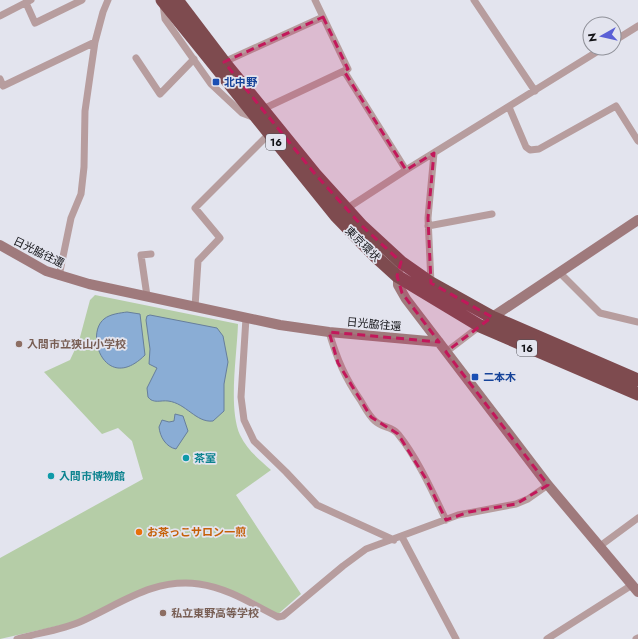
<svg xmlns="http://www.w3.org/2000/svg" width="638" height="639" font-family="Jost,'Noto Sans JP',sans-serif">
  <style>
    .green { fill: #b5cda7 }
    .water { fill: #8aadd5; stroke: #667e9c }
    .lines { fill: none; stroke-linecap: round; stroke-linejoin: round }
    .street { stroke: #b79d9e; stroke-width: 7 }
    .secondary { stroke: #9f7a7c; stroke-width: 10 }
    .highway { stroke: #7e4b4f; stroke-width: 13 }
    .marked { fill: #c2185b; fill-opacity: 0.2; stroke: #c2185b; stroke-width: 3; stroke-dasharray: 8 5; stroke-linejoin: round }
    .transit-dot { fill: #1a4fb4; stroke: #e3e4ee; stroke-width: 1.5 }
    .education-dot { fill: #8d6e63; stroke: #e3e4ee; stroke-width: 1.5 }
    .culture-dot { fill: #0f9aa8; stroke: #e3e4ee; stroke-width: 1.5 }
    .food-dot { fill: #e8710a; stroke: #e3e4ee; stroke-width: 1.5 }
    .labels { text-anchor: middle; stroke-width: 3.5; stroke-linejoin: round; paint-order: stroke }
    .shield { fill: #e3e4ee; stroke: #515157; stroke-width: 1 }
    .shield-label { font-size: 10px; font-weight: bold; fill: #121216 }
    .transit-label { font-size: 11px; font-weight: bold; fill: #164399; stroke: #e3e4ee; text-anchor: start }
    .street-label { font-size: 11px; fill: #121216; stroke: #e3e4ee }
    .education-label { font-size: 11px; font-weight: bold; fill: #785e54; stroke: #e3e4ee; text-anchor: start }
    .culture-label { font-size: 11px; font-weight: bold; fill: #0d838f; stroke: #e3e4ee; text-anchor: start }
    .food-label { font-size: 11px; font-weight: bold; fill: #c56008; stroke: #e3e4ee; text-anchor: start }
  </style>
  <rect width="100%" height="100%" fill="#e3e4ee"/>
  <path class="green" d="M95 295 238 324C237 355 228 408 240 435 247 450 259 459 271 470L236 495 301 594 277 615 253 600 227 589 164 582 75 622 0 639V558L143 479 132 441 118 428 102 434 44 372 70 360 79 341 90 300Z"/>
  <path class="water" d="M127 312 140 314 145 355C106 394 84 335 104 319 110 314 120 313 127 312Z
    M150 315 217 328 223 336 228 362 224 384V411L213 421C196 423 186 403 168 401 161 400 153 404 148 397L147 388 157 368 149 364 150 349 146 320 147 316Z
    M175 414 183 416 188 431 176 449C166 447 160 437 159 427L162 420 169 422 174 421Z"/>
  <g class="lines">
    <path class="street" d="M474 0 535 91
      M26 3 35 23 82 0
      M163 4 165 19 211 84 242 113 255 118
      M0 16 31 0
      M614 41 638 26
      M136 58 160 94 194 59
      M224 62 323 17
      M344 71 406 170
      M0 79 3 86 95 42
      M509 107 526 147 530 150 539 149 616 106 638 141
      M263 109 348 69 315 0
      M346 209 406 170 603 48
      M428 226 492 214
      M559 272 600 313 638 322
      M59 276 71 218 81 194 84 167 85 111 91 69 95 42 103 12 108 0
      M431 283 428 218 434 153
      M147 296 141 255 151 254
      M195 307 198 261 220 238 195 208 269 134
      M246 318 241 397 244 420 254 441 286 472 317 505 394 540
      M329 332C337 359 345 378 361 401 365 408 369 416 375 421 382 428 392 426 398 434 418 459 432 491 446 520
      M446 352 480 326
      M402 537 456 639
      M600 546 638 518
      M17 639C38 633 62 630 82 621 122 603 153 578 199 584 228 588 252 604 278 617L283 616 343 566 366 549 458 515 516 504 528 499 548 485
      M547 639 632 585
      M636 639 638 638"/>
    <path class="secondary" d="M0 245 46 271 89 284 280 325 329 332 439 342
      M398 272V285L406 299 548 485 638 592
      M488 320 638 220"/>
    <path class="highway" d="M162 0 336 216 375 256 397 276 480 326 638 394
      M177 0 224 62 315 174 362 226 401 262 431 283 492 317 638 380"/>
  </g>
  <path class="marked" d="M323 17 348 69 344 71 406 170 434 153 428 218 431 283 492 317 446 352 548 485 516 504 469 512 446 520 426 479 398 434 371 417 338 363 329 332 439 342 402 293 397 276 401 262 362 226 315 174 224 62Z"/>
  <g class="transit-dot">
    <rect x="212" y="78" width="8" height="8" rx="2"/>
    <rect x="471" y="373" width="8" height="8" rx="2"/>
  </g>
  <g class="education-dot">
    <circle cx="19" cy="344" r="4"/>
    <circle cx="163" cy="613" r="4"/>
  </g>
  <g class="culture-dot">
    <circle cx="186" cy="458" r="4"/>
    <circle cx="51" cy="476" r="4"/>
  </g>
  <circle class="food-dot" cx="139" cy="532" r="4"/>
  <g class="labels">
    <g class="shield">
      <rect x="266" y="134" width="20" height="16" rx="3"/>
      <rect x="517" y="340" width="20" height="16" rx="3"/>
    </g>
    <g class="shield-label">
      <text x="276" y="146">16</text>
      <text x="527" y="352">16</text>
    </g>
    <g class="transit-label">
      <text x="224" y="86">北中野</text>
      <text x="483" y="381">二本木</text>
    </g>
    <g class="street-label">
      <text transform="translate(363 244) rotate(45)" y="4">東京環状</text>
      <text transform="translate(39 252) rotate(26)" y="4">日光脇往還</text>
      <text transform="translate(374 324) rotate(5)" y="4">日光脇往還</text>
    </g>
    <g class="education-label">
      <text x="27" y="348">入間市立狭山小学校</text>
      <text x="171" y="617">私立東野高等学校</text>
    </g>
    <g class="culture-label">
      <text x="194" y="462">茶室</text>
      <text x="59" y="480">入間市博物館</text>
    </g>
    <g class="food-label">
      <text x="147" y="536">お茶っこサロン一煎</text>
    </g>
  </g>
  <g transform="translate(602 36) rotate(262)"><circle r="19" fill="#e3e4ee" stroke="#8f9098"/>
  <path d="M0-3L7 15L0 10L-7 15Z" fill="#5a5fd6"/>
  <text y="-6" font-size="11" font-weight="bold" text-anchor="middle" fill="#121216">N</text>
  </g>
</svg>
